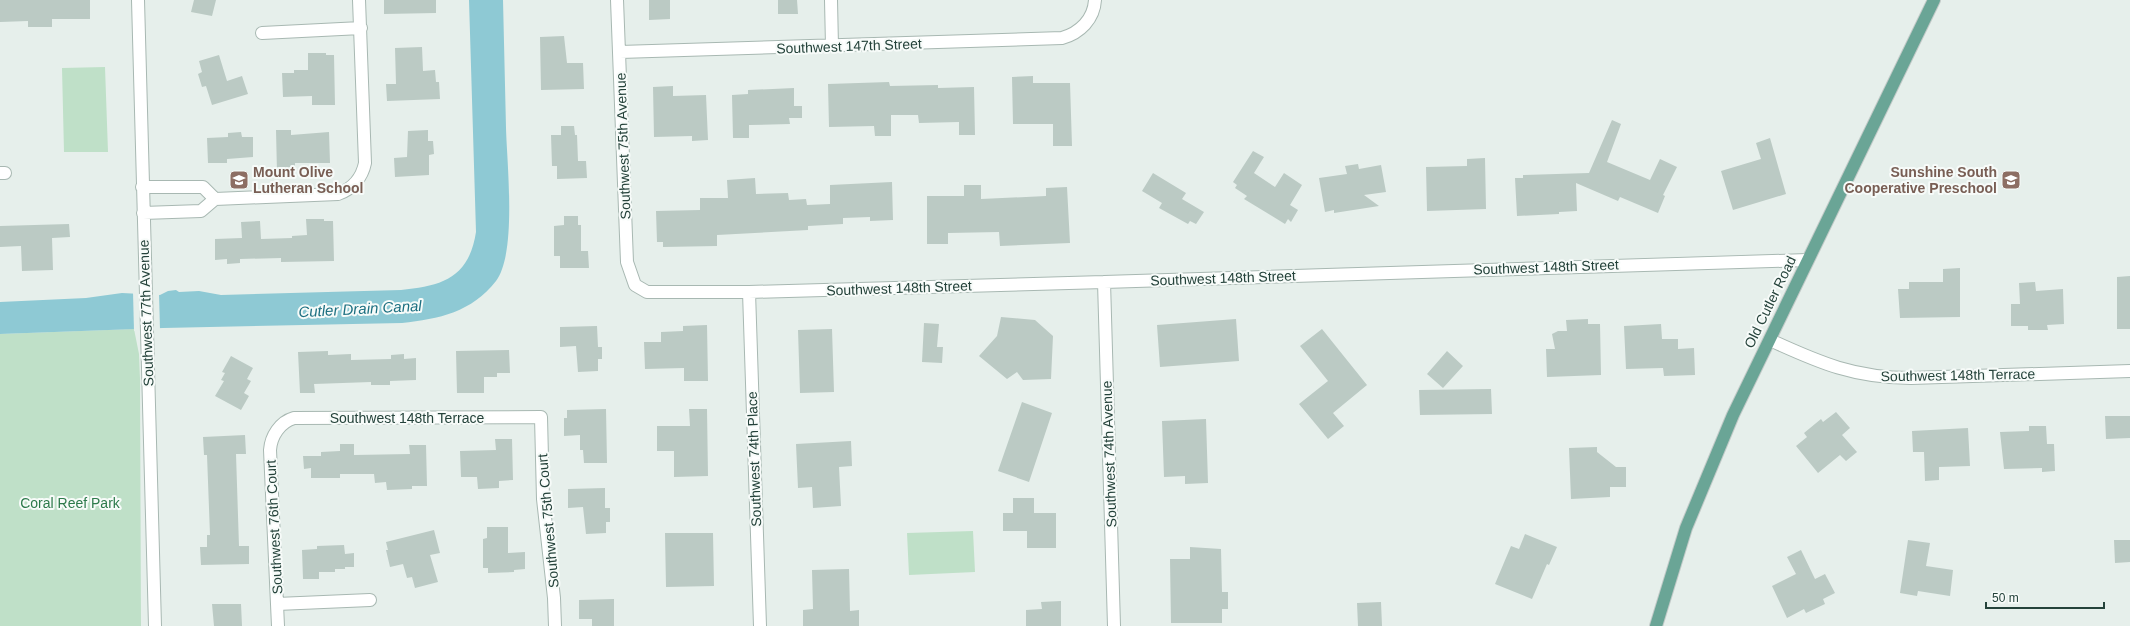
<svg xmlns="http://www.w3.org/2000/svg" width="2130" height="626" font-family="Arial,sans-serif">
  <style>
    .green { fill: #bfe0c8 }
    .water { fill: #8ec9d4 }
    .pier { fill: #e6efeb }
    .building { fill: #bbcac4 }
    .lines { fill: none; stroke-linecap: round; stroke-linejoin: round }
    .minor-casing { stroke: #a8b8b2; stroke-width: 14 }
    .major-casing { stroke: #c2cac8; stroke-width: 14 }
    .minor { stroke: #fff; stroke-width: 12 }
    .major { stroke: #6aa596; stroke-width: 12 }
    .labels { text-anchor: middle; stroke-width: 4; stroke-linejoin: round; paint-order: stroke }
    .street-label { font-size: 14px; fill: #24423a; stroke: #f7fbf9 }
    .education-label { font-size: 14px; font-weight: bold; fill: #785e54; stroke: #f7fbf9; text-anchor: start }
    .park-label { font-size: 14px; fill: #2d7a4b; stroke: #f7fbf9 }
    .water-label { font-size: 15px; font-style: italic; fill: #1c6f80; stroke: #f7fbf9 }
  </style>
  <rect width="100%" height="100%" fill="#e6efeb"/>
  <path class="green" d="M105 67 108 152H64L62 68Z
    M134 329 139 354 140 379 141 626H0V334Z
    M973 531 975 572 909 575 907 533Z"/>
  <path class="water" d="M469 0H503C504 43 505 85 506 128 507 164 517 253 496 281 472 312 439 319 402 323L163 328 0 334V302L86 298 122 293 160 295 168 291 176 290 179 292 199 291 221 295 401 290C442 286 469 278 476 232Z"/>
  <path class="pier" d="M133 292 159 293 160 330 134 331Z"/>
  <path class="building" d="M0 0H90V19H52V27H28V21L0 22Z
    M194 0H216L212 16 191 12Z
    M384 0H436V13L384 14Z
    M649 0H670V19L649 20Z
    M778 0H797L798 14H778Z
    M564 36 567 63H583L584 89 541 90 540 37Z
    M422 47 423 71 435 70 436 82H439L440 99 387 101 386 84H396L395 48Z
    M308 53H326V55H334L335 105H312V96L283 97 282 73H294V70H308Z
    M219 55 227 81 242 76 248 94 212 105 206 86 202 87 198 74 202 72 199 61Z
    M1033 76V83H1070L1072 146H1053V124H1013L1012 77Z
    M889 82 890 86 938 85V88L974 87 975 135H959V122L919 123 918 115H891V136H875L874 126 829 127 828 84Z
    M673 86V96L706 95 708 140 692 141V136L654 137 653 87Z
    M794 88V106H802V118H789L790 124 749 125V138H733L732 95 748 94V90Z
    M1612 120 1621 124 1607 162 1650 180 1660 159 1677 167 1663 195 1665 196 1658 213 1620 197 1618 201 1576 183 1577 211 1559 212V214L1517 216 1515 178H1523V175L1589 173Z
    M561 126H574L575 135H577L578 161H586L587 178 557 179V166H552L551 135H561Z
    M276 130H291V135L329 132 330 163H295V172L277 173Z
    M428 130V141H433L434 154 429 155V175L395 177 394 158 407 157 408 131Z
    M241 132 242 137H253V157L227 159V163H208L207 138 228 137V133Z
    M1770 138 1786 194 1733 210 1721 171 1761 159 1756 143Z
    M1253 151 1264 157 1254 173 1275 187 1284 173 1302 185 1290 205 1298 210 1291 222 1288 219 1285 224 1272 216 1244 199 1247 196 1235 188 1237 185 1233 182Z
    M1485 158 1486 209 1427 211 1426 167 1467 166V159Z
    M1358 164 1359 169 1381 165 1386 192 1364 195 1379 206 1334 213V210L1325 212 1319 178 1347 174 1345 166Z
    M1153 173 1186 193 1182 199 1204 212 1196 224 1190 221 1188 224 1159 208 1162 203 1142 191Z
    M755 178 756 194 788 193 789 200 806 199 807 205 830 204V185L892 182 893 220 870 221V217L843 218V224L808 226V230L717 235V246L663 247V242H657L656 211 700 210V198H728L727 180Z
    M964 185H981V199L1046 196V188L1067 187 1070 243 1000 246 999 232 948 233V244H927V196H964Z
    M564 216H578V225H581V251H588L589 268H560V256H554V226L564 225Z
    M306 219H324V221H333L334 261 281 262V258L240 259V263L227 264V259L215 260V239L242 238 241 222 260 221 261 239 292 238V236L307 235Z
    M69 224 70 237 52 238 53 270 22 271 21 246 0 247V226Z
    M1960 268V317L1900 318 1898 289H1909V282H1943V269Z
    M2130 276V329H2117V277Z
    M2035 282 2036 291 2063 289 2064 324 2047 325 2048 330H2028V326H2011V304H2020L2019 283Z
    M1001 317 1035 320 1053 336 1051 379 1023 380 1017 372 1007 379 979 356 997 336Z
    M1236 319 1239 361 1160 367 1157 325Z
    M1588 319V324H1600L1601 375 1547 377 1546 349H1555L1552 334 1558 331H1567L1566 320Z
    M924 323 939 324 937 347H943L942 363 922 362Z
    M1661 324 1662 339H1678V349L1694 348 1695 375 1664 376 1663 368 1626 369 1624 326Z
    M707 325 708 381H684V368L645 369 644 342H661V332L683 331V326Z
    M597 326 598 347H602V359H598V371L578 372 576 346 560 347V327Z
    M832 329 834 392 800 393 798 330Z
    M1322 329 1367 385 1333 413 1344 426 1328 439 1299 404 1328 381 1300 346Z
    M509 350 510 373H497V377H484V393H457L456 351Z
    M328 351V355L351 354V360L391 359V355L404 354V359L416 358V380L390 381V385H371V382L314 384 315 393H300L298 352Z
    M1447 351 1463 366 1443 388 1427 374Z
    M231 356 253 368 247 379 251 381 244 393 249 396 241 410 215 396 224 381 221 380 225 373 222 372Z
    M1491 389 1492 414 1420 415 1419 390Z
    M1022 402 1052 413 1029 482 998 471Z
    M606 409 607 463H584L583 450H580V435L564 436V418H567V410Z
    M689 409H707L708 476 674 477V451H657V426H690Z
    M1836 412 1850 428 1842 435 1857 452 1846 461 1840 455 1818 473 1796 446 1807 437 1804 433 1821 419 1823 422Z
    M2105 416H2130V438L2106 439Z
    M1206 419 1208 483 1185 484V476L1164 477 1162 421Z
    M2029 426H2046L2047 444H2054L2055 471 2042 472V468L2004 469 2000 432 2029 431Z
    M1968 428 1970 466 1939 467V480L1925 481 1924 452H1913L1912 431Z
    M245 435 246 454H236L239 546H249V564L201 565 200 547H207V535H210L207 455H204L203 437Z
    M495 439H512L513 480 499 481V488L478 489 477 477H461L460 451 496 450Z
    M851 441 852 466 839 467 841 506 813 508 812 487 798 488 796 444Z
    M340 444H354V455L410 454 409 445H426L427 486H412V489L387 490 386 482 375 483 374 474H340V478H311V468L304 469 303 456H321V452L340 451Z
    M1597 447V452L1616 467H1626V487H1610V497L1571 499 1569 448Z
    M605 488V508H610V522H606V533L586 534 583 507 568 508V489Z
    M1013 498H1034V513H1056V548H1027V531H1003V513H1013Z
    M487 527H508V553L525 552V569L514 570V572L488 573V568H483V539L487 538Z
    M434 530 440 553 430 555 438 582 415 588 412 577 407 578 403 564 390 567 386 550H388L386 542Z
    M665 533H713L714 586 666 587Z
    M1525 534 1557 547 1549 565 1547 564 1532 599 1495 584 1511 546 1519 549Z
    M1908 540 1930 543 1926 566 1953 570 1950 596 1918 591 1917 596 1900 593Z
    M2114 540H2130V562L2115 563Z
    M344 545 345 554 354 553V567H345V569H335V572H319V579H303L302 550 317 549V546Z
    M1190 547 1221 549 1222 592H1228V609H1222V623H1171L1170 559H1190Z
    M1801 550 1815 579 1825 574 1835 593 1823 599 1825 604 1806 613 1804 609 1787 618 1772 586 1796 574 1787 557Z
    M849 569 850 611 859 610V626H803V610L813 609 812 570Z
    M614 599V626H592V619H579V600Z
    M1061 601V626H1026V610L1042 609 1041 602Z
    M1381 602 1382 626H1358L1357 603Z
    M212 604H241L242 626H214Z"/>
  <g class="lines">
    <defs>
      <path id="minor" d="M138 0 155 626
        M617 0 627 262 635 285 647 292H749L1104 282 1807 260
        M831 0 832 46
        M262 33 361 28
        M620 52 1062 38C1080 33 1094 19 1095 0
        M0 173H5
        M142 187H203L215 199
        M143 213 201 211 215 199 338 194C352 189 362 178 365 163L359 0
        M1104 282 1114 626
        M749 292 760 626
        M1770 340C1820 363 1855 378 1911 378L2130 371
        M277 604 370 600
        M278 626 270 450C271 436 280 422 294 418L541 417 543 499 554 598 555 626"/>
      <path id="major" d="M1656 626 1686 528 1733 415 1934 0"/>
    </defs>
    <use href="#minor" class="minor-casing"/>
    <use href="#major" class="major-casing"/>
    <use href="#minor" class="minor"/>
    <use href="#major" class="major"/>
  </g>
  <defs>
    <symbol id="school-square" viewBox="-11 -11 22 22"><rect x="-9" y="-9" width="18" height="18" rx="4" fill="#8d6e63" stroke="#f7fbf9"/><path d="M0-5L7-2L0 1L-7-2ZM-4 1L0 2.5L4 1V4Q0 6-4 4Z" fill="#fff"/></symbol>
  </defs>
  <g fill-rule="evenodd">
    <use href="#school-square" x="228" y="169" width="22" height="22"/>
    <use href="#school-square" x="2000" y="169" width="22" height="22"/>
  </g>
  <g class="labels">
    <g class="street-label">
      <text transform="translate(849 46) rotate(-2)" y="5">Southwest 147th Street</text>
      <text transform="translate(623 146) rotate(-92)" y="5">Southwest 75th Avenue</text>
      <text transform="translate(1546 267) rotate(-2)" y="5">Southwest 148th Street</text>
      <text transform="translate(1223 278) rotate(-2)" y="5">Southwest 148th Street</text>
      <text transform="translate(899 288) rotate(-2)" y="5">Southwest 148th Street</text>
      <text transform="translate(1770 302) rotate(-64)" y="5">Old Cutler Road</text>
      <text transform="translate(146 313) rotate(-92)" y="5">Southwest 77th Avenue</text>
      <text transform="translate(1958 375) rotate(-1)" y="5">Southwest 148th Terrace</text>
      <text x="407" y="423">Southwest 148th Terrace</text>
      <text transform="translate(1109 454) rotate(-92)" y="5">Southwest 74th Avenue</text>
      <text transform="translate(754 459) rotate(-92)" y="5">Southwest 74th Place</text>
      <text transform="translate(548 521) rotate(-95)" y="5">Southwest 75th Court</text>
      <text transform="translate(274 527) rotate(-93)" y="5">Southwest 76th Court</text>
    </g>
    <g class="education-label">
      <text x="253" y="177">Mount Olive<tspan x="253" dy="16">Lutheran School</tspan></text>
      <text x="1997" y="177" text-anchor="end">Sunshine South<tspan x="1997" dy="16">Cooperative Preschool</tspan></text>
    </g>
    <g class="park-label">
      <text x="70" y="508">Coral Reef Park</text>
    </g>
    <g class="water-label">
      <text transform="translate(360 309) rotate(-3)" y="5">Cutler Drain Canal</text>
    </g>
  </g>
  <path d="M1986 602v6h118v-6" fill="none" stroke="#24423a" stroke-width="2"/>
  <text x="1992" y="602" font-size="12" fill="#24423a" stroke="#f7fbf9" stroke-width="3" paint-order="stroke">50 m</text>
</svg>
